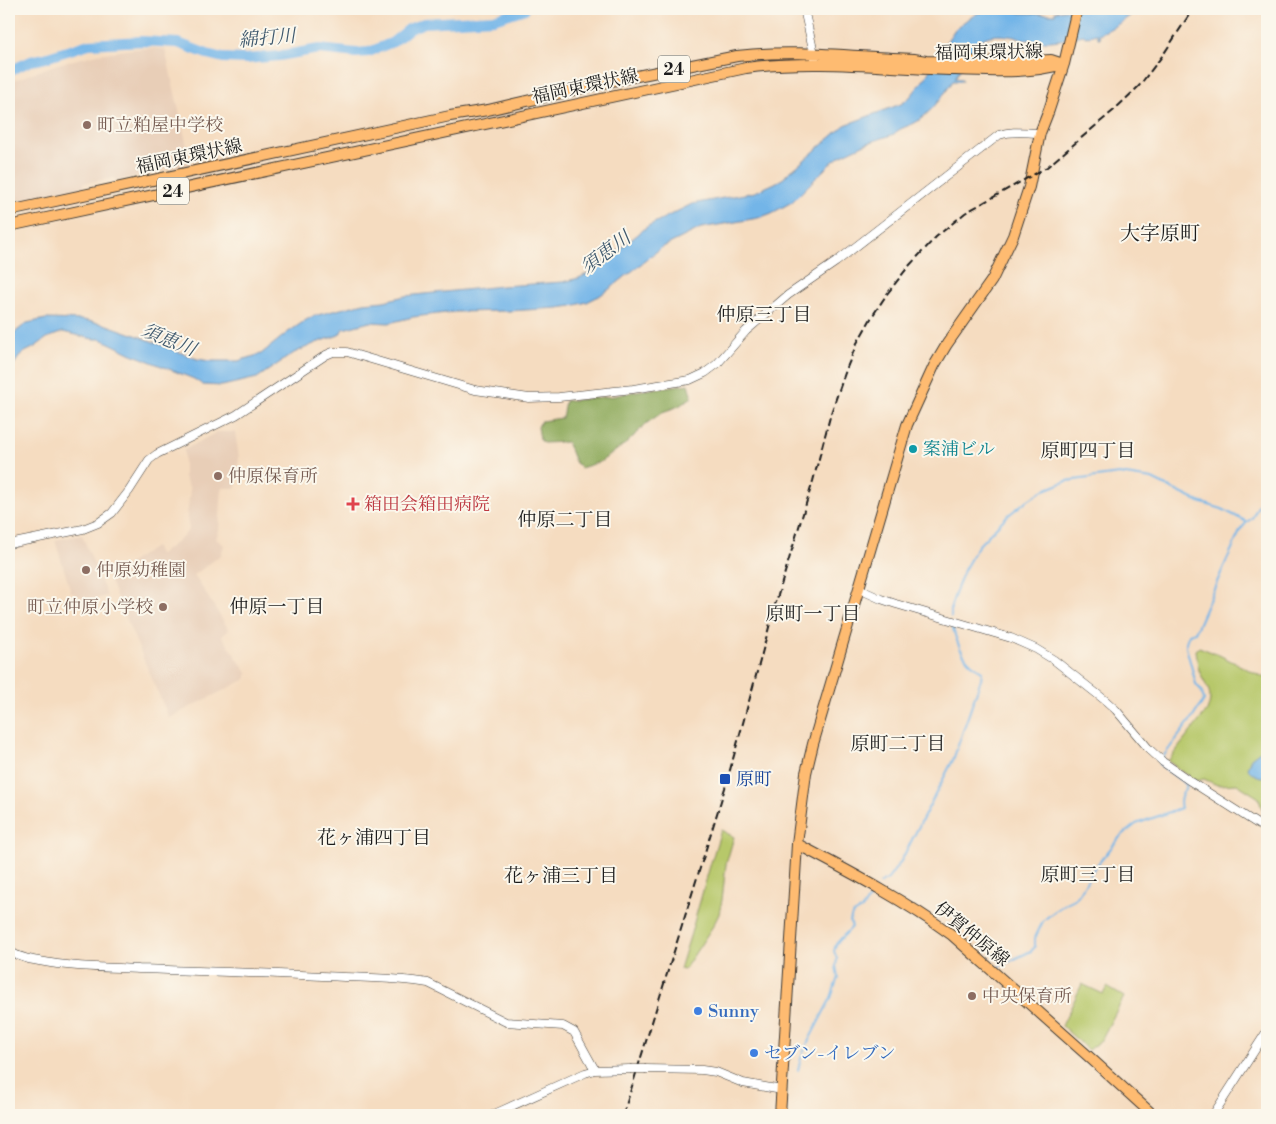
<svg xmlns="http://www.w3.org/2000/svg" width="1276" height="1124" font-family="'Libre Bodoni','Noto Serif JP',serif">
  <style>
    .built { fill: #e8ceb7 }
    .green { fill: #b7c86a; stroke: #6a7243 }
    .forest { fill: #91ac5e; stroke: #56643d }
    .water { fill: #73b5e8; stroke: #486882 }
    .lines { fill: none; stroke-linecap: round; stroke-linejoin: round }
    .stream { stroke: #73b5e8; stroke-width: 2 }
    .river { stroke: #73b5e8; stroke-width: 10 }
    .minor-casing { stroke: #3d3935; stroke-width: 9 }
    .major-casing { stroke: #3d3935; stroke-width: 12 }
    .minor { stroke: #fff; stroke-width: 8 }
    .major { stroke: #febb71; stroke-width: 10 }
    .rail { stroke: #1c1c1c; stroke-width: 2; stroke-dasharray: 8 4; stroke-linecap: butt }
    .minor-bridge-casing { stroke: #3d3935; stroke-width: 9; stroke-linecap: butt }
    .minor-bridge { stroke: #fff; stroke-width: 8 }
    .education-dot { fill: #8d6e63; stroke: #fbf7ec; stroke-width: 2 }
    .culture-dot { fill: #0f9aa8; stroke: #fbf7ec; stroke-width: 2 }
    .health-dot { fill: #e0444e; stroke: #fbf7ec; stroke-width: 2 }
    .transit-dot { fill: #1a4fb4; stroke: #fbf7ec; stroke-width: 2 }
    .shop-dot { fill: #3f7fe0; stroke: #fbf7ec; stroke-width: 2 }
    .labels { text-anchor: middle; stroke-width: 4; stroke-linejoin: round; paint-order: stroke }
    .shield { fill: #fbf7ec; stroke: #5f5e5a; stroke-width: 1 }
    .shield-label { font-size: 16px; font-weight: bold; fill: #1c1c1c }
    .street-label { font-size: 18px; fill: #1c1c1c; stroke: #fbf7ec }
    .education-label { font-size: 18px; fill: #785e54; stroke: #fbf7ec; text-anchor: start }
    .culture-label { font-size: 18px; fill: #0d838f; stroke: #fbf7ec; text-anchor: start }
    .health-label { font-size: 18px; fill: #be3a42; stroke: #fbf7ec; text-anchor: start }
    .transit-label { font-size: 18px; fill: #164399; stroke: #fbf7ec; text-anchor: start }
    .shop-label { font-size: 18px; fill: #366cbe; stroke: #fbf7ec; text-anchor: start }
    .water-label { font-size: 19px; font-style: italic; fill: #3f596e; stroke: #fbf7ec }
    .neighbourhood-label { font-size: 19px; fill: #1c1c1c; stroke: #fbf7ec }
    .quarter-label { font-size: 20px; fill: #1c1c1c; stroke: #fbf7ec }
  </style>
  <rect width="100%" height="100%" fill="#fbf7ec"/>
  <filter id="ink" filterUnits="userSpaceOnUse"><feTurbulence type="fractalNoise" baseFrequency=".02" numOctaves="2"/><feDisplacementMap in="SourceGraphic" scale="10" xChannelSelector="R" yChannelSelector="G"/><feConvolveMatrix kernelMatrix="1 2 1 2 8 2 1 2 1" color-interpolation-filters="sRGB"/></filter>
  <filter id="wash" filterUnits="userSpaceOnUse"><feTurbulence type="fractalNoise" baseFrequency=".0096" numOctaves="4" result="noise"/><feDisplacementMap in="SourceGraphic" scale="20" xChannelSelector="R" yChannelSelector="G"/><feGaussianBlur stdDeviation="1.12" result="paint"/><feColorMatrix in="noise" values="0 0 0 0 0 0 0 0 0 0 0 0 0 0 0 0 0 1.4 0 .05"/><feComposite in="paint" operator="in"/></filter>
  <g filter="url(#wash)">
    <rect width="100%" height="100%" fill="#f5dcc0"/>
    <path class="built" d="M152 48 165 49 191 164 115 181 114 178 84 183V188L9 204V82L58 64 98 54 134 49Z
      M217 432H235L239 458 236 488H222L219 530 216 539 224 545 221 555 194 575 229 630 222 636 247 673 246 679 169 718 108 577 155 547 160 555 184 536 189 529 187 517 190 489 184 477V450Z
      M82 535 107 596 88 601 71 592 55 540Z"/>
    <path class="green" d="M1199 647 1219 655 1267 679V810L1262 809 1259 798 1237 784 1217 785 1204 779 1196 781 1168 761 1207 711C1215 690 1205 688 1199 670 1197 664 1197 656 1196 650Z
      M721 830 734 837 726 864 722 900 719 914 713 926 684 970 680 969C695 923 706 876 721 830Z
      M1082 984 1103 994 1107 987 1124 997 1101 1040 1088 1050 1062 1026Z"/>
    <path class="forest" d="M688 384 692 397 679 406 663 412 647 423 628 442 600 462 581 468 575 462 567 442 543 443 540 439 538 427 541 421 562 418 565 401 614 396 637 391Z"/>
    <path class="water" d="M1001 9 1021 13 1055 14V11L1072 9H1139C1126 19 1114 28 1099 34L1100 38H1098L1097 34 1086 37 1083 35C1068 39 1053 42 1037 41 1020 40 997 29 981 40 969 49 963 66 955 78L962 79 963 81H953C943 96 933 110 918 121 911 126 900 127 894 134L865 144 840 156 830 164 792 202 772 213 758 218 701 228 661 248 611 288 599 296 587 302 572 306 558 308 509 311 454 312 413 317 389 323 370 322 343 329 339 335 316 343 294 353 257 378 222 386 203 385 194 379 134 355 101 339H93L63 332 47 338 35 347 25 352 19 357 9 372V337L27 323 46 319 83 320 104 324 141 337 197 359 210 361H238L261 354 287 333 306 320 314 316 364 303 384 301 405 296 502 286 563 282 579 278 593 271 648 226 692 204 755 192 775 183 784 178 787 174 796 167 845 125 901 104 910 97 926 77 938 54 955 29 965 21 978 13 991 10Z
      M1267 740V777C1259 778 1252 774 1247 768L1251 758 1264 748Z"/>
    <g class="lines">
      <path class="stream" d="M951 617V606L955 594 964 570 978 546 1006 517 1025 502 1042 491 1067 481 1119 474 1152 479 1199 502 1222 509 1247 522
        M1162 758 1193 717 1204 700 1201 690 1196 684 1186 647V642L1189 634 1195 632 1221 573 1241 529 1247 522 1252 518 1259 504 1267 482
        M879 884 888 879 901 861 953 760 981 679 982 671C978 668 975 667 972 664 961 655 955 637 952 624
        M997 970 1000 966 1031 951 1035 947V938L1043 921 1051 914 1066 903 1076 898 1080 893 1093 870 1120 837 1136 824 1181 808C1178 799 1183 793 1187 785L1159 764 1160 763
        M798 1070 801 1058 807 1044 831 998 838 977 836 966 837 959 834 951 836 944 852 927 850 922 851 918 852 915 862 909 875 890"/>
      <path class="river" d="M9 71 31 61 45 58 89 44 142 41 178 43 207 54 223 58 246 59 279 56 319 49 356 53 369 52 393 42 409 29 424 23 494 19 525 9"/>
    </g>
  </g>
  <g filter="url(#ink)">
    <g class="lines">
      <defs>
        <path id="minor" d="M804 9 815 58
          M9 544 83 529 98 523 112 513 129 491 149 460 157 454 236 415 326 355 333 352H347L475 390 529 398 559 397 633 389 690 380 705 373 717 364 746 331 788 295 836 262 999 135C1012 130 1026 133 1040 133
          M859 589 881 599 896 604 1011 638 1036 649 1054 660 1106 701 1116 710 1148 748 1163 762 1190 781 1267 830
          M9 951C20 958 32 960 45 962 76 968 108 967 139 969 200 971 261 973 322 976 357 978 394 977 428 983L506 1022 563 1026 574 1032 595 1070 630 1069
          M646 1069 702 1070 716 1072 743 1083 782 1090
          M492 1115 585 1073 595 1070
          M1213 1115 1267 1031"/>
        <path id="major" d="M9 211 450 116 488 110 617 80 737 56C795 49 855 57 914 59L926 61 1008 62 1051 60 1063 64
          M9 226 746 68C815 59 885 68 955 70 991 71 1029 74 1064 64
          M797 844C850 872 904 900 952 935L1087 1055 1153 1115
          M780 1115 797 844 806 773 813 744 907 425 934 366 947 344 992 280 1013 236 1029 187 1040 133 1049 110 1064 64 1077 9"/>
      </defs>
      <use href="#minor" class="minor-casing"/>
      <use href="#major" class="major-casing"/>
      <use href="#minor" class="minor"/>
      <use href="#major" class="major"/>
      <path class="rail" d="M623 1115 725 788 751 694 775 605 813 481 831 413 846 370 857 343 873 315 887 294 908 267 936 237 965 213 1047 167 1113 111 1139 86 1163 55 1193 9"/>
      <defs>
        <path id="minor-bridge" d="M630 1069H646"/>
      </defs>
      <use href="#minor-bridge" class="minor-bridge-casing"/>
      <use href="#minor-bridge" class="minor-bridge"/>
    </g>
  </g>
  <g class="education-dot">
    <circle cx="87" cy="125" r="5"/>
    <circle cx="218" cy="476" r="5"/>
    <circle cx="86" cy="570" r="5"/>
    <circle cx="163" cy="607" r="5"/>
    <circle cx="972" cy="996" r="5"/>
  </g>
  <circle class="culture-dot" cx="913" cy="449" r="5"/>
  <path class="health-dot" d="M350.5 496.5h5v5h5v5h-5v5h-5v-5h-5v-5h5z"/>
  <rect class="transit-dot" x="719" y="773" width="12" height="12" rx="2.5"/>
  <g class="shop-dot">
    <circle cx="698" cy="1011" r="5"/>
    <circle cx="754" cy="1053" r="5"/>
  </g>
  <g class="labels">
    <g class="shield">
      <rect x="658" y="55.5" width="32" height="27" rx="4"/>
      <rect x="157" y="177.5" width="32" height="27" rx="4"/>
    </g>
    <g class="shield-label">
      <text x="674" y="75">24</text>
      <text x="173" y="197">24</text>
    </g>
    <g class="street-label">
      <text transform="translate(989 52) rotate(-1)" y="6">福岡東環状線</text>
      <text transform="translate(585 86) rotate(-12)" y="6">福岡東環状線</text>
      <text transform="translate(189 156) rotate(-12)" y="6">福岡東環状線</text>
      <text transform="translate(972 934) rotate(39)" y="6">伊賀仲原線</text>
    </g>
    <g class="education-label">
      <text x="97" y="131">町立粕屋中学校</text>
      <text x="228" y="482">仲原保育所</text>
      <text x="96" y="576">仲原幼稚園</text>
      <text x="153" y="613" text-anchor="end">町立仲原小学校</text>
      <text x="982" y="1002">中央保育所</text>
    </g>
    <g class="culture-label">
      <text x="923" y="455">案浦ビル</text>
    </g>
    <g class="health-label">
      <text x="364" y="510">箱田会箱田病院</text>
    </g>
    <g class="transit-label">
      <text x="736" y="785">原町</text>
    </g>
    <g class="shop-label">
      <text x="708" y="1017">Sunny</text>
      <text x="764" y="1059">セブン-イレブン</text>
    </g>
    <g class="water-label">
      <text transform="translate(267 37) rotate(-5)" y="7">綿打川</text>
      <text transform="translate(605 252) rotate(-37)" y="7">須恵川</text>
      <text transform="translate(169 339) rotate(22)" y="7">須恵川</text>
    </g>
    <g class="neighbourhood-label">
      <text x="764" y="321">仲原三丁目</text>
      <text x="1088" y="457">原町四丁目</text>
      <text x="565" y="526">仲原二丁目</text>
      <text x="277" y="613">仲原一丁目</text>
      <text x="813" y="620">原町一丁目</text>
      <text x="898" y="750">原町二丁目</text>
      <text x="374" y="844">花ヶ浦四丁目</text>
      <text x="1088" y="881">原町三丁目</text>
      <text x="561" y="882">花ヶ浦三丁目</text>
    </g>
    <g class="quarter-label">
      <text x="1160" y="240">大字原町</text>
    </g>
  </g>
  <rect width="1276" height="1124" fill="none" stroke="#fbf7ec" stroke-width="30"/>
</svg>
